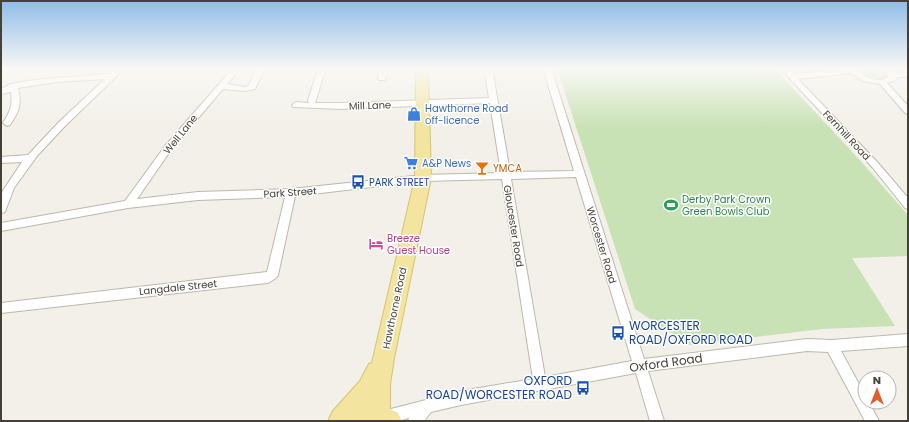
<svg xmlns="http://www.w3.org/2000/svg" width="909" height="422" font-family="Poppins,sans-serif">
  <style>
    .green { fill: #c9e2b5 }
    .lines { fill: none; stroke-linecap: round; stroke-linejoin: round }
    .minor-casing { stroke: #bcb8ab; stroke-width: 2 }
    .primary-casing { stroke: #d7c371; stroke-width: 2 }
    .minor { fill: #fff; fill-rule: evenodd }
    .primary { fill: #f3e4a0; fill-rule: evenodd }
    .labels { text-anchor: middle; stroke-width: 3; stroke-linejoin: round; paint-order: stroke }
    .street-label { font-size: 10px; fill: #454137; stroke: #fff }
    .shop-label { font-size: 10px; fill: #366cbe; stroke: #fff; text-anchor: start }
    .food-label { font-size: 10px; fill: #c56008; stroke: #fff; text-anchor: start }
    .transit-label { font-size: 10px; fill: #164399; stroke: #fff; text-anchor: start }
    .leisure-label { font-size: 10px; fill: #27864d; stroke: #fff; text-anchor: start }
    .hotel-label { font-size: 10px; fill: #b23c85; stroke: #fff; text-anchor: start }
    .near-transit-label { font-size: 12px; fill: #164399; stroke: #fff; text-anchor: start }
    .near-street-label { font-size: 12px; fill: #454137; stroke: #fff }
  </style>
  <rect width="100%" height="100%" fill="#f2f0e8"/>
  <path class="green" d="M557 68H774L857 157 908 215V256L852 258 895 326 822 329 689 345 635 309Z
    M857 68H880L887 74 888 76C879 84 862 77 857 68Z"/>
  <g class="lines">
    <defs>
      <path id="minor" d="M117 68H125L65 126 37 156 14 188 6 209 5 212 1 213V195L2 192 22 162 1 163V157L28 155 59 122 105 79 56 82 18 88C22 104 19 112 10 125L7 126 3 123C10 112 13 105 11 92L1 94V89L11 84 41 79 110 74Z
        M233 68H241L227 84 245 87 249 85 256 70 255 68H263L264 70 255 89 245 91 223 89 171 150 137 199 198 192 291 189 423 175 501 173 490 103 341 109 293 107 292 105 296 102 309 103 308 101 318 68H326L315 103H341L489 98 484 68H492L510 172 574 171 543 68H551L644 359 807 339 832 340 908 334V346L841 351 865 395V402H869L879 421H865L828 352 807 351 648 371 664 421H650L636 373 461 405 431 412 424 421H408L409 418 398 421H382L380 417 382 412 387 410 461 391 533 379 502 179 423 181 295 196 278 275 276 278 268 283 1 313V303L267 272 285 197 198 200 128 208 1 231V223L125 201 165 146ZM576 177 632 361 545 377 511 179Z
        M380 68H388L385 80H379L378 78Z
        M780 68H788L794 74 857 68C863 78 878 84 889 77L881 68H889L894 72 908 73V77H897L896 80 887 83 908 106V114L905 113 880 84 862 81 852 73 798 79 879 164 908 198V209L905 208 873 168Z"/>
      <path id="primary" d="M416 68H428L431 178 394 358 390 384V409L398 413 402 421H330L329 419 333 411 360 381 369 364 372 363 415 178Z"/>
    </defs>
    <use href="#minor" class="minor-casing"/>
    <use href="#primary" class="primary-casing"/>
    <use href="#minor" class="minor"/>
    <use href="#primary" class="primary"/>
  </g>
  <linearGradient id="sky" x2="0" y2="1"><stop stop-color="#8fbce8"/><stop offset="0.54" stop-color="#f9f8f5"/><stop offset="1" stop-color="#f9f8f5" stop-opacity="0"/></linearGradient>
  <rect width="909" height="127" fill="url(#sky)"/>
  <defs>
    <symbol id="shop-bare" viewBox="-9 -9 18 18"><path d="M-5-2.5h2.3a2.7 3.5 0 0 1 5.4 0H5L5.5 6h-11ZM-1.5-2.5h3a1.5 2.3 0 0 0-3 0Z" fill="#3f7fe0" stroke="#fff" stroke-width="2.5" paint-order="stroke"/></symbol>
    <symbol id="supermarket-bare" viewBox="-9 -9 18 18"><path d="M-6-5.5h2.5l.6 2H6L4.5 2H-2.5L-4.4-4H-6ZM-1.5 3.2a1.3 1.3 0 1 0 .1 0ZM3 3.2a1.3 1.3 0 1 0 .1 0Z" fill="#3f7fe0" stroke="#fff" stroke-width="2.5" paint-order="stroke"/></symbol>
    <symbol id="bar-bare" viewBox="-9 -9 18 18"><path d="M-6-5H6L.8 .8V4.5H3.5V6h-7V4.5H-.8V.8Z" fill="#e8710a" stroke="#fff" stroke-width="2.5" paint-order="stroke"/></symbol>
    <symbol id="bus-bare" viewBox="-9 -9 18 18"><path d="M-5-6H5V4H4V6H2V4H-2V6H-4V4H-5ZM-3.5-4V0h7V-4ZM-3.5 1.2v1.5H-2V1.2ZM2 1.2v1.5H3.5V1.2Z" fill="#1a4fb4" stroke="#fff" stroke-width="2.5" paint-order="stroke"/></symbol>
    <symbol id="stadium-bare" viewBox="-9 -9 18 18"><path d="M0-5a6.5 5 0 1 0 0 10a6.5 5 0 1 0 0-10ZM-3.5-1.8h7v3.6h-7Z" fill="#2e9e5b" stroke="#fff" stroke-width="2.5" paint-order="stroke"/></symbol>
    <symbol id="hotel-bare" viewBox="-9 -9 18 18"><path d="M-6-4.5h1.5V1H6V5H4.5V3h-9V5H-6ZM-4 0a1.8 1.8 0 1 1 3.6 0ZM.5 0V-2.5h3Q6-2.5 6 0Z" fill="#d1479c" stroke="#fff" stroke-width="2.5" paint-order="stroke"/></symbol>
  </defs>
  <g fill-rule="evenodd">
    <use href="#shop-bare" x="404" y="104" width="20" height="20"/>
    <use href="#supermarket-bare" x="401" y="153" width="20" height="20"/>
    <use href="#bar-bare" x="472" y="158" width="20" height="20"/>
    <use href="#bus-bare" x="348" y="172" width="20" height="20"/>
    <use href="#stadium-bare" x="661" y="195" width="20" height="20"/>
    <use href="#hotel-bare" x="366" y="234" width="20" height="20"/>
    <use href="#bus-bare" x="608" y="323" width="20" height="20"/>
    <use href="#bus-bare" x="573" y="378" width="20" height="20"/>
  </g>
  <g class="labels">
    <g class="street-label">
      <text transform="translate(370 105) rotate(-2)" y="4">Mill Lane</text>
      <text transform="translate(180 134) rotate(-51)" y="4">Well Lane</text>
      <text transform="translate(847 135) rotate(47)" y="4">Fernhill Road</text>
      <text transform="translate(290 192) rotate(-4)" y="4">Park Street</text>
      <text transform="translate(514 226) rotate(81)" y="4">Gloucester Road</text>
      <text transform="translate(602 245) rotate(73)" y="4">Worcester Road</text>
      <text transform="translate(178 287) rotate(-6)" y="4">Langdale Street</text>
      <text transform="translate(394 308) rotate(-78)" y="4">Hawthorne Road</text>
    </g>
    <g class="shop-label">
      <text x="425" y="112">Hawthorne Road<tspan x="425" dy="12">off-licence</tspan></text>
      <text x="422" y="167">A&amp;P News</text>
    </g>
    <g class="food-label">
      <text x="493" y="172">YMCA</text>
    </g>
    <g class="transit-label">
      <text x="369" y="186">PARK STREET</text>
    </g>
    <g class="leisure-label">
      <text x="682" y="203">Derby Park Crown<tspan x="682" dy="12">Green Bowls Club</tspan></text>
    </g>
    <g class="hotel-label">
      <text x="387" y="242">Breeze<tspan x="387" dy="12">Guest House</tspan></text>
    </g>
    <g class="near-transit-label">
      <text x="629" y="330">WORCESTER<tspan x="629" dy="14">ROAD/OXFORD ROAD</tspan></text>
      <text x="572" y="385" text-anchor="end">OXFORD<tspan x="572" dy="14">ROAD/WORCESTER ROAD</tspan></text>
    </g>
    <g class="near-street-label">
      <text transform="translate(666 363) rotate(-8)" y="4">Oxford Road</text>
    </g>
  </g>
  <rect width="909" height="422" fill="none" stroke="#454137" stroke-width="4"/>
  <g transform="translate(877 390)"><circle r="19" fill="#ffffff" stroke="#b5b3af"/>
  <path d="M0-3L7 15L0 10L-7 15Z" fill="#e35c2e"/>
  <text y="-6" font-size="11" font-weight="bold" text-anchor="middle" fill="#454137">N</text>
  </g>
</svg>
